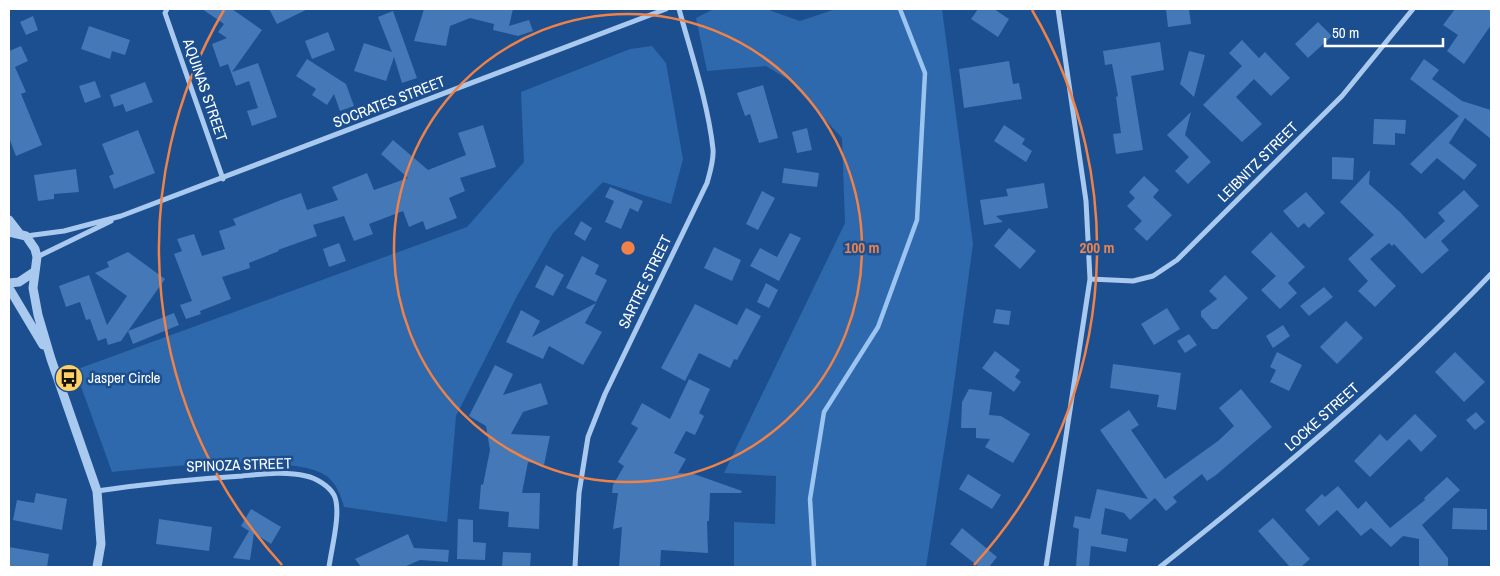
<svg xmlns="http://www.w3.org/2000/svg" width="1500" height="576" font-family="'Archivo Narrow',sans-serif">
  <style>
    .green { fill: #2e69ad }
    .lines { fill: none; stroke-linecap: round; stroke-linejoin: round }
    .stream { stroke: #9cc4f0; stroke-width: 4.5 }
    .building { fill: #4478b7 }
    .minor { stroke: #a9c9ee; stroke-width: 5 }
    .tertiary { stroke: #a9c9ee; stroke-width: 9 }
    .ring { fill: none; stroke: #ee8249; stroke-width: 2.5 }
    .labels { text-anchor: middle; stroke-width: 5; stroke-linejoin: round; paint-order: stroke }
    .street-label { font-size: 15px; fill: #fff; stroke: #1b4f8f }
    .poi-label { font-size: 15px; fill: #fff; stroke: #1b4f8f; text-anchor: start }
    .centre { fill: #ee8249; stroke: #1b4f8f; stroke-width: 2.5 }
    .ring-label { font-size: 15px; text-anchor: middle; font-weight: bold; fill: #ee8249; stroke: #1b4f8f; stroke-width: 5; stroke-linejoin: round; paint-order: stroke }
  </style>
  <rect width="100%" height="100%" fill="#1b4f8f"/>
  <path class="green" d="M714 9H766L800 21 836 9H942L973 244 951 406 926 567H734V522L775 524 776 476 724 473 845 223 842 138 789 80 766 66 707 71 696 18Z
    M652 46 666 63 683 159 671 204 603 182 553 233 517 296 456 416 447 522 344 507C341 496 337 485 328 477 296 451 155 468 112 472L75 370 467 227 524 162 521 92 630 49Z"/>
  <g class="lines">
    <path class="stream" d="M814 567 810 499 824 412 878 327 917 220 925 73 900 9"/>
  </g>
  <path class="building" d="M202 9H232L262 30 232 72 258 63 277 117 252 126 247 111 258 108 249 81 236 86 228 64 220 67 212 44 227 38 218 32 224 24Z
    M269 9H308L277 24Z
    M424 9H513L509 26 529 20 533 31 518 36 493 30 494 24 470 18 450 26 446 46 414 41Z
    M978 9H994L1009 19 998 37 971 19Z
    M1166 9H1189L1191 24 1168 27Z
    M1455 9H1491V25L1464 64 1447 51 1458 35 1443 25Z
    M393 11 417 78 402 83 394 57 386 81 354 71 364 43 392 52 378 17Z
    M33 16 38 30 26 35 20 22Z
    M1318 22 1332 36 1308 58 1295 44Z
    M89 26 130 40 125 55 112 51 110 59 81 49Z
    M328 32 335 50 312 59 305 41Z
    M1242 40 1259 58 1265 52 1290 78 1271 96 1254 79 1236 97 1262 124 1242 142 1203 105 1242 66 1229 53Z
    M1160 42 1164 70 1131 76 1143 150 1116 154 1113 134 1121 133 1116 97 1118 96 1112 64 1105 65 1103 51Z
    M21 46 28 61 15 67 26 92 21 94 42 145 16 156 9 138V51Z
    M1189 51 1205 55 1194 97 1180 84Z
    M307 59 346 84 354 106 340 111 334 94 327 105 312 95 316 89 296 76Z
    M1424 59 1439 70 1432 79 1462 101 1491 110V139L1465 118 1449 143 1477 165 1464 180 1437 158 1421 174 1410 164 1459 116 1410 79Z
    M1009 61 1013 84 1019 83 1022 99 964 108 959 69Z
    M95 81 101 97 85 103 79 86Z
    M145 82 153 102 126 112 123 104 114 107 110 95Z
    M763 85 778 138 759 143 750 114 745 116 737 93Z
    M1191 112 1185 135 1211 162 1188 184 1175 171 1189 157 1167 135Z
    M1374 119 1406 120 1405 134 1395 133V145L1373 144Z
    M483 125 496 167 460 178 465 191 449 198 457 218 426 230 423 221 409 227 403 211 369 224 373 234 354 241 344 216 313 225 317 236 278 250 279 251 249 263 250 268 222 277 231 299 200 311 201 314 186 319 180 305 192 301 174 254 182 251 177 239 194 234 202 256 225 249 219 231 236 225 233 219 281 200 301 193 307 210 338 200 332 187 367 173 374 190 408 178 381 154 393 140 428 170 466 155 458 133Z
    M1004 125 1025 139 1022 144 1032 151 1026 162 994 141Z
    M807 128 812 150 797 153 792 132Z
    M138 130 155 173 114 189 109 176 114 174 102 144Z
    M1332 157 1354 158 1353 180 1332 179Z
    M784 168 819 173 817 187 782 183Z
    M76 169 79 192 54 194V199L38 201 34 175Z
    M1370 170 1369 184 1400 212 1425 239 1445 221 1438 213 1464 190 1479 206 1441 241 1449 250 1422 274 1394 244 1392 246 1389 243 1370 259 1396 286 1375 307 1358 291 1368 281 1348 259 1374 235 1340 202Z
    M1144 176 1159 190 1153 197 1172 215 1147 241 1134 229 1142 221 1127 206 1135 198 1129 192Z
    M1044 183 1048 208 996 216 1003 222 984 225 980 200 1008 196 1006 189Z
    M610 187 643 201 638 212 630 208 621 229 605 222 614 201 605 197Z
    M762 191 775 198 758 230 746 224Z
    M1306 192 1325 213 1309 228 1304 223 1298 228 1283 211Z
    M581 221 592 228 585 241 574 234Z
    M1009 228 1036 251 1020 269 994 246Z
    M1271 232 1305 267 1288 283 1297 293 1280 309 1261 290 1276 276 1251 252Z
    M790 233 801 238 779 281 750 266 760 248 777 257Z
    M339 243 346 261 329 267 323 249Z
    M714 247 741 260 732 281 704 268Z
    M128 252 165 279 128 331 174 313 179 325 133 344 128 331 121 341 108 345 106 338 98 341 90 319 86 320 80 302 66 307 59 286 89 275 107 325 127 296 95 273 109 267 107 262Z
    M582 256 599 265 595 274 607 280 596 302 566 288Z
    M546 265 564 275 553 296 535 287Z
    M1225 275 1248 298 1217 329H1212L1201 316V311L1217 299 1209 291Z
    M766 283 778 290 769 308 757 302Z
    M1324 287 1333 297 1309 316 1300 306Z
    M596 303 585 323 602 332 583 365 549 346 543 359 506 342 521 310 540 321 532 337Z
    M695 304 737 325 746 308 761 316 737 360 734 359 730 368 699 353 685 381 661 368Z
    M1167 308 1180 329 1154 345 1141 324Z
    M996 309 1011 311 1009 325 993 323Z
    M1346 321 1363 338 1337 364 1320 347Z
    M1283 325 1290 336 1273 348 1266 336Z
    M1189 334 1197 345 1185 353 1177 341Z
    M995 351 1020 370 1015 377 1021 382 1014 392 982 368Z
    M1277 352 1302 365 1289 391 1270 382 1276 370 1270 367Z
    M1455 352 1485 382 1464 402 1435 372Z
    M1113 364 1181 373 1176 410 1157 407 1159 395 1110 388Z
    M495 365 513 374 503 395 541 383 548 404 523 412 511 434 550 436 544 465 528 462 522 493H540L539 529 508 527 509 512 479 509 481 484 483 485 490 450 486 426 469 416Z
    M689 379 710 389 699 413 704 416 695 435 686 431 674 453 686 459 678 473 694 474 742 491 741 493H710L709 521H707L708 553 661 550 660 567H619L622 527 613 529 618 493H612L613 485 624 466 618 462 638 428 631 424 642 403 670 419Z
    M969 389 992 392 989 415 1001 416 1030 434 1013 463 985 447 990 439 976 438V428H961L962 402Z
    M1241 389 1272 427 1216 475 1207 481 1202 474 1173 497 1177 502 1166 511 1155 498 1130 520 1124 513 1105 508 1101 534 1128 539 1126 552 1091 546 1089 567 1076 566 1079 529 1073 527 1075 516 1090 519 1097 489 1148 499 1100 430 1129 410 1139 425 1131 430 1165 479 1218 441 1234 426 1219 408Z
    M1476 412 1485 422 1475 430 1466 420Z
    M1415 414 1437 436 1421 452 1409 439 1370 477 1354 461 1380 434 1387 441Z
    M968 474 1001 495 992 509 959 489Z
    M1447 477 1460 490 1422 525 1448 558V567H1419V539L1403 536 1391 547 1371 528 1361 536 1337 510 1319 526 1305 510 1322 494 1325 497 1338 486 1358 509 1366 501 1390 528 1425 500 1424 498Z
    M36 493 67 499 62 530 13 520 17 500 34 503Z
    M1453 508 1487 509V530L1452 529Z
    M251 509 281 527 271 544 254 533 250 560 233 558 249 531 241 526Z
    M1273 518 1310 559 1301 567H1290L1258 531Z
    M159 519 212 527 209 551 156 544Z
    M458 519 473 520V542L486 543 485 560 457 559Z
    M962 528 997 557 989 567H979L950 544Z
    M408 534 414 548 449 550 448 562 420 560 404 567H361L355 559Z
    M9 547 49 554 47 567H9Z
    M503 552 531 553 530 567H502Z"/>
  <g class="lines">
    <path class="minor" d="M167 9 165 13 223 179
      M26 236 64 231 121 216 666 9
      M37 257 111 221
      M1090 279 1133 281 1153 276 1177 260 1342 96 1413 9
      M97 491C145 484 193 479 242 476 263 474 285 471 306 476 316 478 329 486 334 495 342 511 331 550 329 567
      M575 567 579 493 588 437 605 394 707 183C710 172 714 160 713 149 708 103 691 53 679 9
      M1046 567 1090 279 1086 201 1058 9
      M1160 567C1275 476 1389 381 1491 274"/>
    <path class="tertiary" d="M9 220 19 233
      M9 232 26 236 35 249 37 257 33 288 38 315 51 359 97 491 101 544 97 567
      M9 283 19 282 34 272
      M9 288 43 345"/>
  </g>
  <g class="ring">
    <circle cx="628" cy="248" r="234"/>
    <path d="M282 565A469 469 0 0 1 224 10M1032 10A469 469 0 0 1 974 565"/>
  </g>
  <defs>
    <symbol id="bus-disc" viewBox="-11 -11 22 22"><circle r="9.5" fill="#ffd166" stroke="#1b4f8f"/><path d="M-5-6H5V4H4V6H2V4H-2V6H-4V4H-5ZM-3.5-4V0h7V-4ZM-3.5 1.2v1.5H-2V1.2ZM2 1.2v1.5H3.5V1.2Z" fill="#111"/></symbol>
  </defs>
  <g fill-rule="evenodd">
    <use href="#bus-disc" x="53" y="362" width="32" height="32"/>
  </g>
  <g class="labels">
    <g class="street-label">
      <text transform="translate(205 90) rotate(71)" y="5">AQUINAS STREET</text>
      <text transform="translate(389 102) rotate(-21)" y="5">SOCRATES STREET</text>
      <text transform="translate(1258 162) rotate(-45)" y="5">LEIBNITZ STREET</text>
      <text transform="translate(645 282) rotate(-64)" y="5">SARTRE STREET</text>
      <text transform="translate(1322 417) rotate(-42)" y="5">LOCKE STREET</text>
      <text transform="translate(239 465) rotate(-2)" y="5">SPINOZA STREET</text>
    </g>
    <g class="poi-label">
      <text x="88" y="383">Jasper Circle</text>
    </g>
  </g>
  <circle cx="628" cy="248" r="8" class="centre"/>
  <g class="ring-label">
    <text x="862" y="253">100 m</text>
    <text x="1097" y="253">200 m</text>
  </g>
  <rect width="1500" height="576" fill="none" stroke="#ffffff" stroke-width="20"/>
  <path d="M1325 38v8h118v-8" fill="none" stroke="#ffffff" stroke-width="2.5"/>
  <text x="1332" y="38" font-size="15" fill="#ffffff" stroke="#1b4f8f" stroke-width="4" paint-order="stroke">50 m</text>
</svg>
